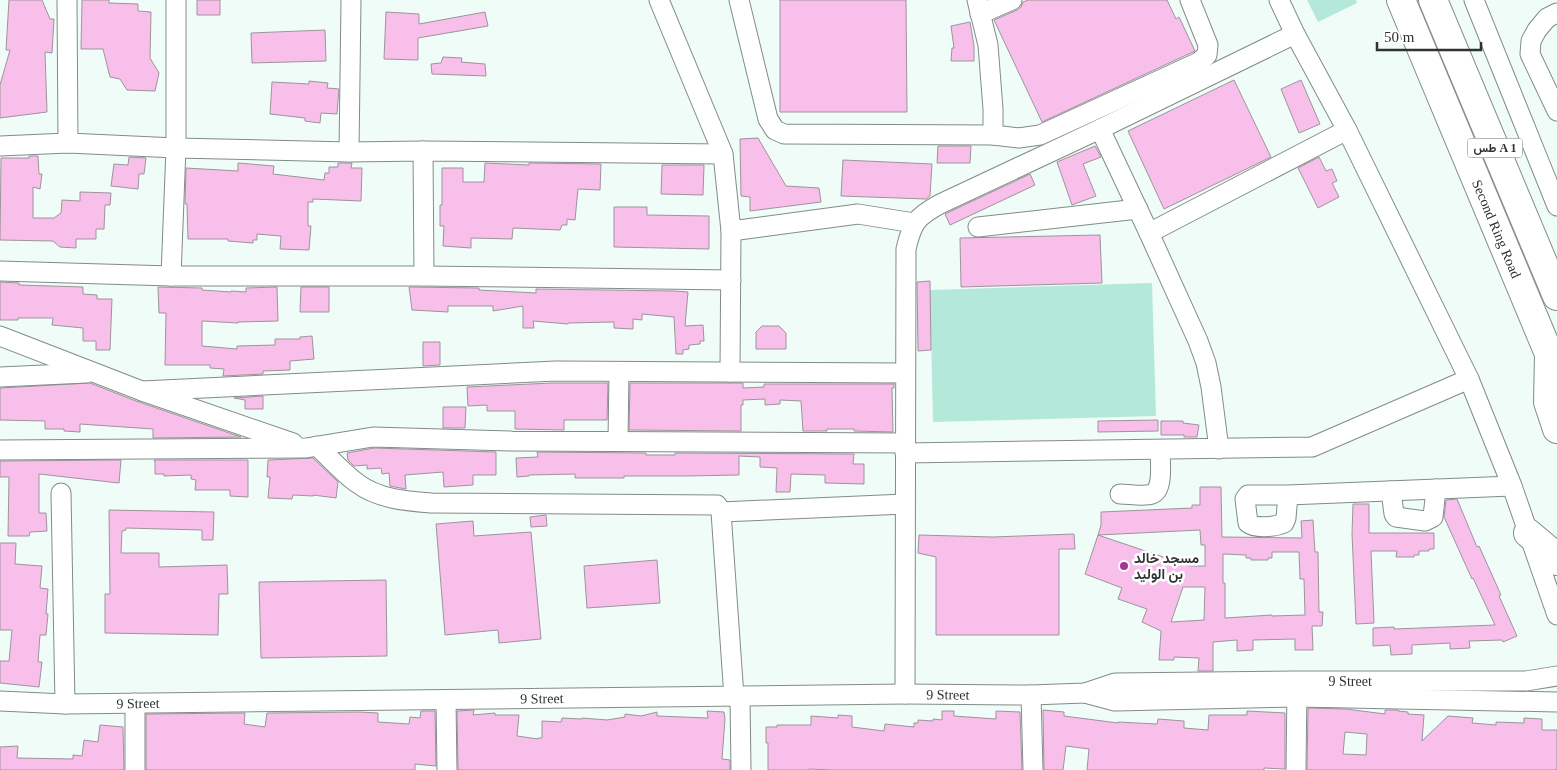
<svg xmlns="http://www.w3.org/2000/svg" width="1557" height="770" font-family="'Times New Roman',Vazirmatn,serif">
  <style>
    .green { fill: #b4e8d8 }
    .building { fill: #f8bfea; stroke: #9d949b; fill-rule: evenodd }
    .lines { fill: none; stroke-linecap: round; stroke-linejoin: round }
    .minor-casing { stroke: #818c89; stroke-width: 21 }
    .highway-casing { stroke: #818c89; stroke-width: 30 }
    .minor { stroke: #fff; stroke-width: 19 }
    .highway { stroke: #fff; stroke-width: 28 }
    .poi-dot { fill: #a43491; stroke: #fff; stroke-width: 2 }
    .labels { text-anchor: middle; stroke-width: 5; stroke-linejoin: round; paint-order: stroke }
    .shield { fill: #fff; stroke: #6d7070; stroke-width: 1 }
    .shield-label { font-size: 12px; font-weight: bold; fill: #2e3332 }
    .street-label { font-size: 14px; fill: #2e3332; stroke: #fff }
    .poi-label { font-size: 14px; font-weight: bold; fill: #2e3332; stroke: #fff; text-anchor: start }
  </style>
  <rect width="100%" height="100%" fill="#f0fcf8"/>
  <path class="green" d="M1307 0H1356L1357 3 1318 22Z
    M1152 283 1156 416 933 422 930 290Z"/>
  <path class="building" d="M9 0H42L50 19H54L52 53 45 52 47 112 0 118V85L10 50H6Z
    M82 0H109V3L138 4V11L151 12 150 58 159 73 155 91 127 90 120 79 110 77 103 49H81Z
    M197 0H220V15H197Z
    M780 0H906L907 112H780Z
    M1028 0H1167L1176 19 1179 17 1195 51 1042 122 994 20 1017 10 1021 7 1023 2Z
    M386 12 419 14V24L485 12 488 26 418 38V60L384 59Z
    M970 22 974 46V61H951L952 48H954L951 26Z
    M325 30 326 61 252 63 251 33Z
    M443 57 462 58 461 62 485 64 486 76 432 74 431 64 441 63Z
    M1234 80 1271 157 1164 209 1128 131Z
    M1301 80 1320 124 1299 133 1281 89Z
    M309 81 328 83 327 88 339 89 337 114 321 113 320 123 305 121V118L270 114 272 82 309 84Z
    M758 138 786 186 819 188 821 202 750 211V197L741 196 740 139Z
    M938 146H971L970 163H937Z
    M1095 146 1101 157 1083 164 1096 196 1072 205 1057 162Z
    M29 156H38L39 174H42L40 189 33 187V218H54L61 213 62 200 80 201V192L111 193 110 205H105L104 229H96V239H76V248L60 247 53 241 0 240 1 158H29Z
    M129 157 146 158 144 174H139L138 189 111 186 114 164 128 165Z
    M1319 157 1326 171 1332 169 1337 181 1332 183 1339 197 1318 208 1298 168Z
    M843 160 932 164 930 196 926 199 841 196Z
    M238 163 274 166 273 174 324 180 325 173H329V167H338V163H352L351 168H362L361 201 313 199V202H308V226H311L309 250 280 249 281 236 257 234V240H253V243L228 241V239H188L187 204H185L186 168 238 171Z
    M485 163 529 165V163L601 164 600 190 578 189 575 220 567 219V225H562L560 230 513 228 512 239 471 238V248L443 246 444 226H440V205H442V168H463V182H484Z
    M662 165H704L703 195 661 194Z
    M1030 174 1035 185 950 225 945 214Z
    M614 207H647V215L709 216V249L614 247Z
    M1100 235 1102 283 961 287 960 238Z
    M930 281 931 350 918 351 917 282Z
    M0 282 19 283V285L83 287V294L97 295V299H112L110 350H96V341H83V328L52 325 53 318H18V320H0Z
    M158 287 202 288V290L231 292V291L246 292V288L277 287 278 321 238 322V323L202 321V346L237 349V346L275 345V339H300V337L312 336 314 359 290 361V370L263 371V374L223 376 224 369 210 368V365H165L166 313H159Z
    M301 287H329V312H300Z
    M409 287 479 288V290L536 293V289L675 291 688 292 685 326 703 325 704 341H700V344L689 345V349L683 350V354H676L674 317 642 314V320L633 319V329L614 328V322L568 323V324L533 321 534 328H523V306L493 311V306H448V312L412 310Z
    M762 326H779L786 333V349H756V332Z
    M423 342H440V365L423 366Z
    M90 383 136 401 241 437 153 438V429L80 424V432L64 431V429H45V421L0 420V388Z
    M552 383H608L607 420H564V430L515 429V411H487V405L468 406 467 387Z
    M630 383H743V388L764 387V384H894V388H892L893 432 854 431V429H827V431H803L801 401 780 400V404L765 405V399L743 400V405H741V431L629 430Z
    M263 396V409H245V400L234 398Z
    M443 407H466L465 428H443Z
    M1158 420V431L1098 432V421Z
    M1161 421H1183V423L1199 425 1197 437H1184V435H1161Z
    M374 448 496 452V475H473V485L444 487 443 472 405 475 406 489 395 487 390 486 389 473 382 474 381 468 367 469V465L354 466 348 460 347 453Z
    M537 452 646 453V455H675V453L854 454 853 464H864V484L825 483V475L791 474 790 492H776L777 468 760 467V457L739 456V475L687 476H624V478H575V474L529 475V476L517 477 516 458 538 457Z
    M313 458 338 482 336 498 313 495V496L293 495 292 499 268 498 270 477H267L268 460Z
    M121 460 119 483 39 474V513H46L47 531 30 532 29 536H8L9 477H0V461Z
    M154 460H248V497L230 496V490H195L196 480 191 479V475L164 476V474H155V462Z
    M1200 487H1221L1222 537 1302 538 1301 521 1313 520 1315 552H1318L1319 612H1323L1322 626H1312L1313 650H1295V639L1253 640V650L1237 651V640L1213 642V671H1198L1199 658 1174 657V660H1159L1161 631 1142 622 1147 609 1118 599 1122 588 1085 574 1098 535 1190 566H1205V545H1201L1200 530 1098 535 1101 525V512L1192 508V505H1200ZM1272 552H1299L1300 579H1304L1305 615 1272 616V615L1225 618V583H1223V554L1246 555V558H1251V560H1268V558H1272ZM1183 587H1205L1204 620 1171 622Z
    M1457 499 1477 547 1479 546 1501 595 1499 596 1517 636 1503 642 1502 640 1469 641 1470 648 1450 649V643L1412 645V654L1391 655 1390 645 1373 646V628L1394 627V629L1495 625 1473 578 1472 579 1444 517 1446 500Z
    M1353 504H1369V533H1434V549H1429V551H1419V555H1414V557H1396L1397 551H1371L1374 623 1356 624 1352 534Z
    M109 510 214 512 213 540H202V530L126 528V530L122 531 121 553H159V567L227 565 228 594H219L218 635 105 633V594H110Z
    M546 515 547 526 531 527 530 517Z
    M473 521 474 536 531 532 541 639 499 643 498 630 445 635 436 524Z
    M1074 534 1075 549H1059V635H936V557L918 553 919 535 993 537Z
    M0 543H16L15 564 42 566 40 588 48 589 46 614H48L46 635H40L38 662H42L39 687 0 683V661H9L12 630H0Z
    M657 560 660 603 587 608 584 566Z
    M386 580 387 656 261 658 259 582Z
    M1308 708 1346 709 1385 714V710H1398V711L1408 712V714L1424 715 1422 741 1448 716 1473 718 1472 723 1496 725V722L1524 723V718L1542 719V730H1557V770H1307ZM1345 732 1367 734 1366 755 1343 754Z
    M474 710 473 715 495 713V715H519L517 736 538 739V738H542V721L561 722 562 718 582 719V718L607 720 625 717V714L641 716 657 712V716L708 718 707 711 724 712 725 719 722 759 730 760V770H458L457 711Z
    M1043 710 1064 712V716L1118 723V722L1157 724 1158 719 1184 721V728L1208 730 1209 715H1247V711L1285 713V769L1264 768V770H1087L1089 749 1066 746 1063 770H1044Z
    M421 711H435L436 766 415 764V770H146V714L245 713 244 724 265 727 267 713 359 712 378 713V722L409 724 410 717 420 718Z
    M942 711H954V716L996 719V711L1020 712 1022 770H831L809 769V770H768V743H766V727H777V725H811V716L838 718V715L852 716V727L884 731 885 724 914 727V723H918V720L933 721V719L942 720Z
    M100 725 123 727 124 770H0V747L18 746 17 758 73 759V755L82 756 84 740 98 742Z"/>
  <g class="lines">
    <defs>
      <g id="minor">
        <path d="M67 0 68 143"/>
        <path d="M659 0 723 154 731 231 730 372"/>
        <path d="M739 0 768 119 775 130 784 134 993 135V109L988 45 977 0"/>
        <path d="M1279 0 1295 34 1347 130 1469 379 1512 486 1557 615"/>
        <path d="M1474 0 1557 206"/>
        <path d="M1557 13 1547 18 1537 30 1531 41 1530 54 1557 111"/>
        <path d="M980 14 1012 0"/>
        <path d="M1100 129 1149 233 1198 341 1206 363 1211 387 1219 449"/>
        <path d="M993 135 1019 138 1040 135 1199 62 1207 55 1208 45 1190 0"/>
        <path d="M0 146 68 143 176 148 349 152 423 151 723 154"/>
        <path d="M423 151 424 276"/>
        <path d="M349 152 351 0"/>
        <path d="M978 227 1138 209"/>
        <path d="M731 231 858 214 914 223"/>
        <path d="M1149 233 1347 130"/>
        <path d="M0 271 171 276H424L731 280"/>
        <path d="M171 276 176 148V0"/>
        <path d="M0 336 142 391 293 443"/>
        <path d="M0 377 86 373"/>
        <path d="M142 391 556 371 905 373"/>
        <path d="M618 441 619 372"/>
        <path d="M317 446C330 458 343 473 357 483 378 499 406 501 432 503L717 505 721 512 734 697"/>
        <path d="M0 450 306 448 373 437 512 441 905 443"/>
        <path d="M905 453 1312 447 1469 379"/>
        <path d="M1391 491 1394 514 1396 517 1425 521 1433 517 1436 489"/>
        <path d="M61 493 65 704"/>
        <path d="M1120 494C1130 494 1143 497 1152 494 1164 490 1160 460 1160 450"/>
        <path d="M1288 495 1286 518 1284 523C1275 527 1256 529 1248 523L1245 499 1248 495H1288L1512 486"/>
        <path d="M721 512 905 504"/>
        <path d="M1085 693 1115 701 1297 697 1557 702"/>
        <path d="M905 694 906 249C912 223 916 217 940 204L1100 129 1295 34"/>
        <path d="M1031 695 1033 770"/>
        <path d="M740 697 741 770"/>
        <path d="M446 700 447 770"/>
        <path id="s1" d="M0 701 65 704 905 694 1031 695 1085 693 1115 683 1297 681H1526L1557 676"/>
        <path d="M135 703V770"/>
        <path d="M1296 770 1297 686"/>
      </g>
      <g id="highway">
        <path id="s2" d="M1401 0 1557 373"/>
        <path d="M1433 0 1557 296"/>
        <path d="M1549 355 1548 402 1557 429"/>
        <path d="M1528 533 1553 554 1557 561"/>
      </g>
    </defs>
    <use href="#minor" class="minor-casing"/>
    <use href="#highway" class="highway-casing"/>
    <use href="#minor" class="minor"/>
    <use href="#highway" class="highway"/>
  </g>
  <circle class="poi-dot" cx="1124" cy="566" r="5"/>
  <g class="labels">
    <rect class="shield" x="1467.5" y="138.5" width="55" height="19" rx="4"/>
    <g class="shield-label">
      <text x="1495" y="152">طس A 1</text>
    </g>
    <g class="street-label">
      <text dy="5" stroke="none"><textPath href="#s2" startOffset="248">Second Ring Road</textPath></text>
      <text dy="5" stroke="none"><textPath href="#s1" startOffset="1352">9 Street</textPath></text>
      <text dy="5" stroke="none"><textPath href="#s1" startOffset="948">9 Street</textPath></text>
      <text dy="5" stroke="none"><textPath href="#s1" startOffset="542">9 Street</textPath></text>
      <text dy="5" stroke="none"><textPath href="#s1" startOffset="138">9 Street</textPath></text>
    </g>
    <g class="poi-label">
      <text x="1134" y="563">مسجد خالد<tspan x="1134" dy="16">بن الوليد</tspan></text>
    </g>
  </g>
  <path d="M1377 42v8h104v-8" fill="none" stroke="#2e3332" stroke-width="2.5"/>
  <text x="1384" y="42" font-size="15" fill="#2e3332" stroke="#ffffff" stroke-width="4" paint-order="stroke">50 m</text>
</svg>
